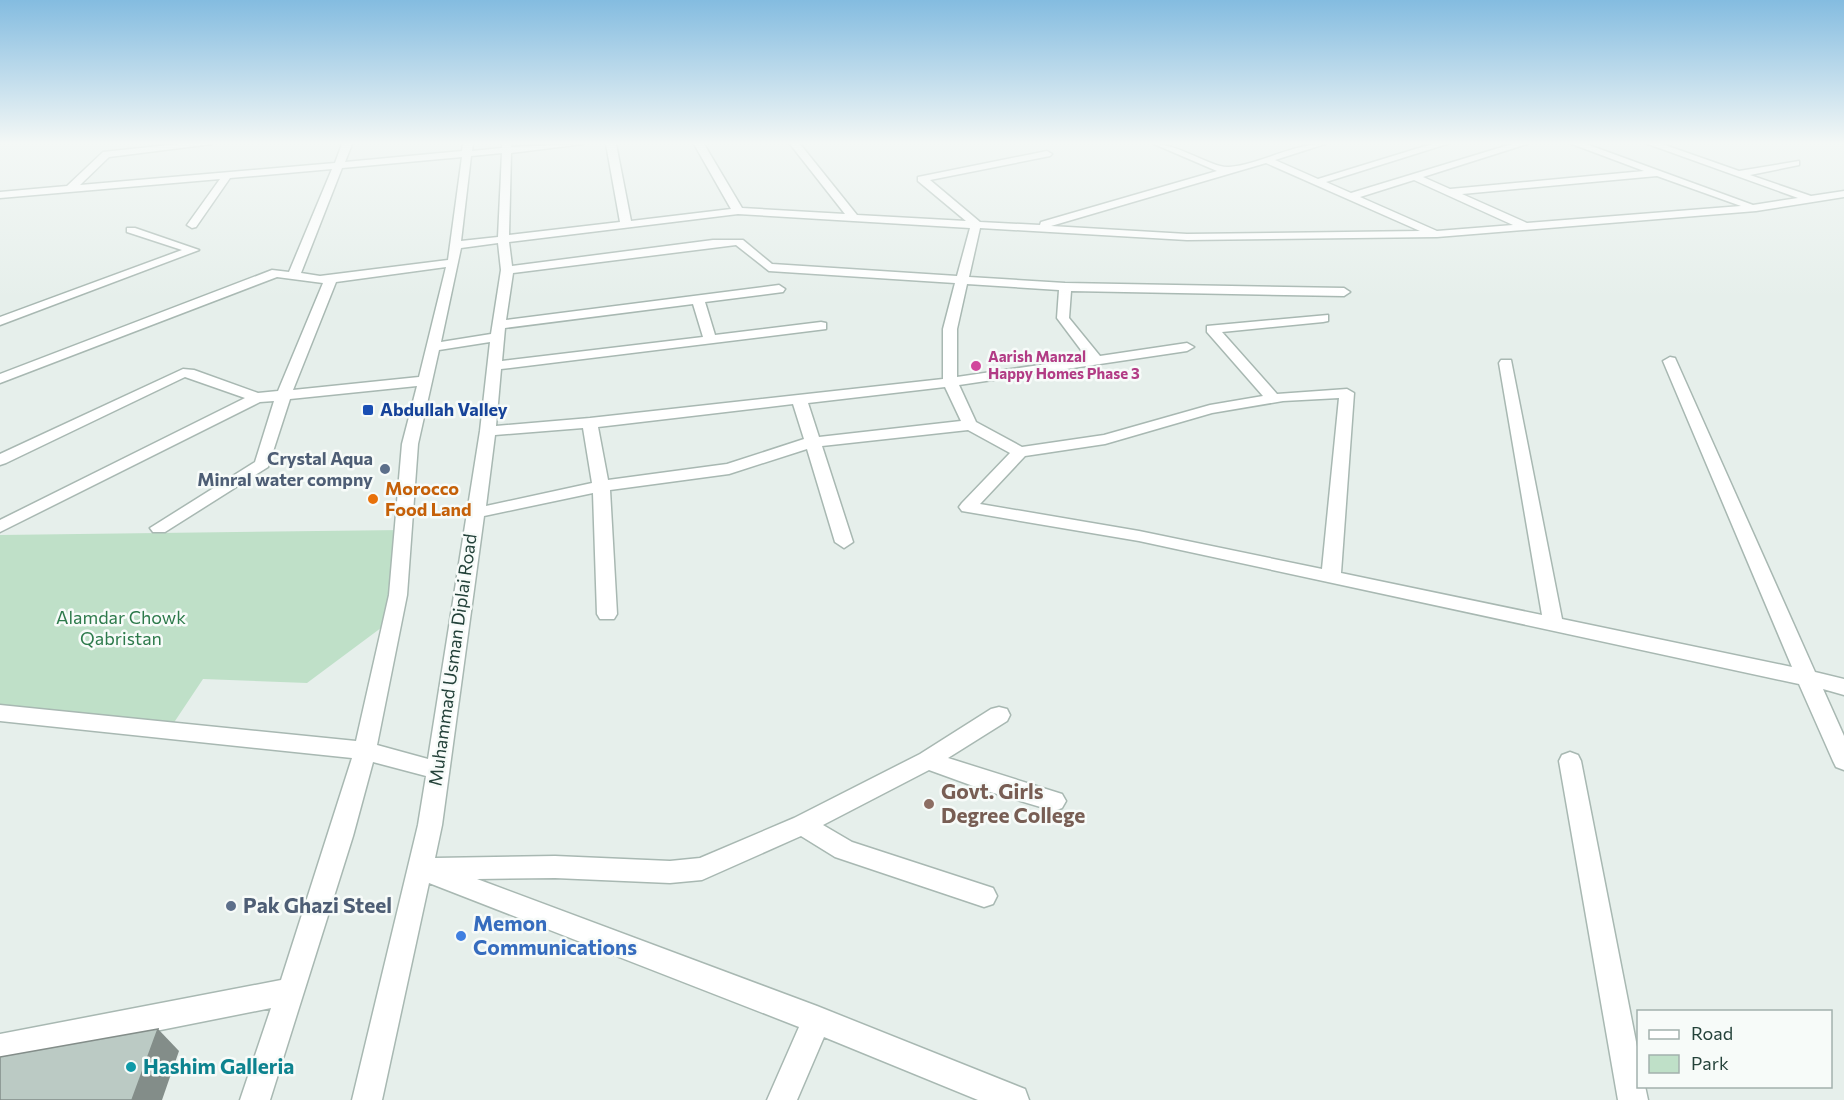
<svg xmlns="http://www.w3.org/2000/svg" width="1844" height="1100" font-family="Commissioner,sans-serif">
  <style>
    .green { fill: #bfe0c8 }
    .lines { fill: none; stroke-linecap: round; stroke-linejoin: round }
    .minor-casing { stroke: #a8b8b2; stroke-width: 3 }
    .minor { fill: #fff; fill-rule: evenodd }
    .shaded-wall { fill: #838d89 }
    .building { fill: #bbcac4; stroke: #838d89; stroke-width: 1.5 }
    .hotel-dot { fill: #d1479c; stroke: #f7fbf9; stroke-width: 2 }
    .transit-dot { fill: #1a4fb4; stroke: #f7fbf9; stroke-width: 2 }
    .service-dot { fill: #5c6f8a; stroke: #f7fbf9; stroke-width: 2 }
    .food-dot { fill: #e8710a; stroke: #f7fbf9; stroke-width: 2 }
    .education-dot { fill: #8d6e63; stroke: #f7fbf9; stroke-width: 2 }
    .shop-dot { fill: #3f7fe0; stroke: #f7fbf9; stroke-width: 2 }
    .culture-dot { fill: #0f9aa8; stroke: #f7fbf9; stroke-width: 2 }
    .labels { text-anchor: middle; stroke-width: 5; stroke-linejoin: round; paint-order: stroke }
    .far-hotel-label { font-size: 15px; font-weight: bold; fill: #b23c85; stroke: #f7fbf9; text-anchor: start }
    .transit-label { font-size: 18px; font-weight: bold; fill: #164399; stroke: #f7fbf9; text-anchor: start }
    .service-label { font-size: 18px; font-weight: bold; fill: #4e5e75; stroke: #f7fbf9; text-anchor: end }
    .food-label { font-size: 18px; font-weight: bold; fill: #c56008; stroke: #f7fbf9; text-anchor: start }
    .park-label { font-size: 18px; fill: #2d7a4b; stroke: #f7fbf9 }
    .street-label { font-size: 18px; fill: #24423a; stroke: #f7fbf9 }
    .near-education-label { font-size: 21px; font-weight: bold; fill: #785e54; stroke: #f7fbf9; text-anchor: start }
    .near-service-label { font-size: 21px; font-weight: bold; fill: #4e5e75; stroke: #f7fbf9; text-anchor: start }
    .near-shop-label { font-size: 21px; font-weight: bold; fill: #366cbe; stroke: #f7fbf9; text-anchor: start }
    .near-culture-label { font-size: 21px; font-weight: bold; fill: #0d838f; stroke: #f7fbf9; text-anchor: start }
  </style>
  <rect width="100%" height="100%" fill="#e6efeb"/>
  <path class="green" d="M403 530 393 619 307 683 203 679 169 730 0 713V535Z"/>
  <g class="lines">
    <defs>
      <path id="minor" d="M178 144H212L109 157 80 185 335 163 342 144H352L345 162 462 151 463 144H473L472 151 502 148V144H512L511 147 583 144 511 153 509 235 620 222 606 144H616L631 221 731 209 694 144H704L742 208 845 214 790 144H800L857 215 966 221 918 181V177L1047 151 1052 154 1050 156 930 180 980 222 1040 225 1041 222 1217 171 1154 144C1179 144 1214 169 1229 167 1262 164 1291 144 1325 144L1275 160 1318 179 1432 144H1447L1326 182 1351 193 1512 144H1527L1423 177 1450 189 1644 171 1572 144H1586L1753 205 1798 198 1648 144H1662L1739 171 1799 161V165L1750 175 1811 196 1844 191V197L1756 211 1437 237 1187 240 980 228 969 277 1065 283 1344 288 1350 292 1344 296 1071 291 1069 318 1100 356 1187 343 1194 347 1187 351 959 385 976 422 1022 447 1104 435 1210 405 1263 396 1207 332V326L1328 315V321L1323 322 1222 332 1277 394 1347 389 1354 393 1341 573 1542 615 1499 363 1501 360H1511L1562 619 1792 667 1663 361 1670 357 1675 358 1815 672 1844 679V695L1823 689 1844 736V770L1836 767 1833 761 1799 684 1139 541 962 511 959 507 962 503 1010 453 968 430 822 446 853 542 844 548 835 542 807 449 729 474 610 490 617 614 614 619H600L597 614 593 493 484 516 442 825 435 858 555 856 670 861 700 858 794 818 920 754 991 709 999 707 1007 709 1010 715 1007 721 948 758 1062 794 1066 801 1062 808 1054 811 987 791 929 770 823 825 852 842 993 888 997 896 993 904 984 907 835 857 801 836 702 880 670 883 555 878 477 879 817 1006 1025 1089 1029 1100H978L824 1037 797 1100H767L799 1027 429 883 382 1100H352L418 825 426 776 373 762 353 836 270 1100H240L271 1008 0 1062V1034L281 980 352 758 0 721V705L356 741 389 595 402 444 417 386 290 399 268 467 165 532H153L150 528 255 462 274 401 260 402 0 532V520L245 398 185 377 6 463 0 465V454L183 369 194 370 258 393 278 391 323 283 277 277 0 383V374L272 270 289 272 332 169 230 178 196 227 192 228 187 225 220 179 0 198V192L67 186 103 152ZM502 153 498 237 461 241 471 156ZM462 157 448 260 320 276 301 273 342 168ZM1266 163 1420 231 1187 234 1051 226ZM1657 176 1741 206 1527 223 1462 194ZM1414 180 1513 225 1437 231 1360 197ZM738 214 970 228 957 276 772 264 743 240H713L512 266 509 242ZM498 243 501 270 491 334 441 342 461 248ZM736 245 769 271 955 283 943 329V379L590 418 496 426 501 369 826 329V323L821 322 715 335 705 302 783 292 785 289 779 285 506 320 513 273ZM446 267 419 377 293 390 336 282ZM967 284 1059 290 1057 318 1087 358 957 377V329ZM693 304 703 337 502 361 505 328ZM490 342 480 431 428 759 377 745 407 595 418 444 439 350ZM945 387 961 421 819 437 808 403ZM1339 398 1322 569 1139 531 980 504 1025 456 1105 444 1212 413 1283 401ZM793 404 804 439 727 464 608 480 598 427ZM583 428 592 483 486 506 495 435Z
        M127 228H135L199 250 0 325V317L182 250 127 232Z
        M1570 752 1578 755 1581 761 1638 1052V1086H1645L1648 1100H1618L1559 761 1562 755Z"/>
    </defs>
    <use href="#minor" class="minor-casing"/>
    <use href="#minor" class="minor"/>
  </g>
  <path class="shaded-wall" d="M158 1029 179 1051 162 1100H132Z"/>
  <path class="building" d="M158 1029 132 1100H0V1057Z"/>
  <linearGradient id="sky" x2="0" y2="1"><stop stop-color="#84bce0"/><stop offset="0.48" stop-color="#f4f8f6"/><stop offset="1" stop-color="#f4f8f6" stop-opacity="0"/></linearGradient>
  <rect width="1844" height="298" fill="url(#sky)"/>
  <circle class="hotel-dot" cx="976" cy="366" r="6"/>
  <rect class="transit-dot" x="362" y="404" width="12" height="12" rx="3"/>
  <g class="service-dot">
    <circle cx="385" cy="469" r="6"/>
    <circle cx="231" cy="906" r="6"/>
  </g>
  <circle class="food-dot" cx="373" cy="499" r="6"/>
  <circle class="education-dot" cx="929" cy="804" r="6"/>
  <circle class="shop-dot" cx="461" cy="936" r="6"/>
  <circle class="culture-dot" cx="131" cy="1067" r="6"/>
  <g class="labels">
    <g class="far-hotel-label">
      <text x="988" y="362">Aarish Manzal<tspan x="988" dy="17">Happy Homes Phase 3</tspan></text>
    </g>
    <g class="transit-label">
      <text x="380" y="416">Abdullah Valley</text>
    </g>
    <g class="service-label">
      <text x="373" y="465">Crystal Aqua<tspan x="373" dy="21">Minral water compny</tspan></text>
    </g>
    <g class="food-label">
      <text x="385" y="495">Morocco<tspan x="385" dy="21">Food Land</tspan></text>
    </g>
    <g class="park-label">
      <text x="121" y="624">Alamdar Chowk<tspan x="121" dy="21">Qabristan</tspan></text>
    </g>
    <g class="street-label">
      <text transform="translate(453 660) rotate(-82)" y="6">Muhammad Usman Diplai Road</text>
    </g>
    <g class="near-education-label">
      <text x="941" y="799">Govt. Girls<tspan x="941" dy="24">Degree College</tspan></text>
    </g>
    <g class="near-service-label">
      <text x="243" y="913">Pak Ghazi Steel</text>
    </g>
    <g class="near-shop-label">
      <text x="473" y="931">Memon<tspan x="473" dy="24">Communications</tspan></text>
    </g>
    <g class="near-culture-label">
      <text x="143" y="1074">Hashim Galleria</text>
    </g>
  </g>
  <rect x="1637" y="1010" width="195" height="78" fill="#f7fbf9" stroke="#a3b1ad" stroke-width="1.5"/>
  <rect x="1649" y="1030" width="30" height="9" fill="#ffffff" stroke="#a3b1ad" stroke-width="1.5"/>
  <text x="1691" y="1040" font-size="18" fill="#24423a">Road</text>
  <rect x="1649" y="1055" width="30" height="18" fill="#bfe0c8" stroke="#a3b1ad" stroke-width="1.5"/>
  <text x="1691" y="1070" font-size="18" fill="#24423a">Park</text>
</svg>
